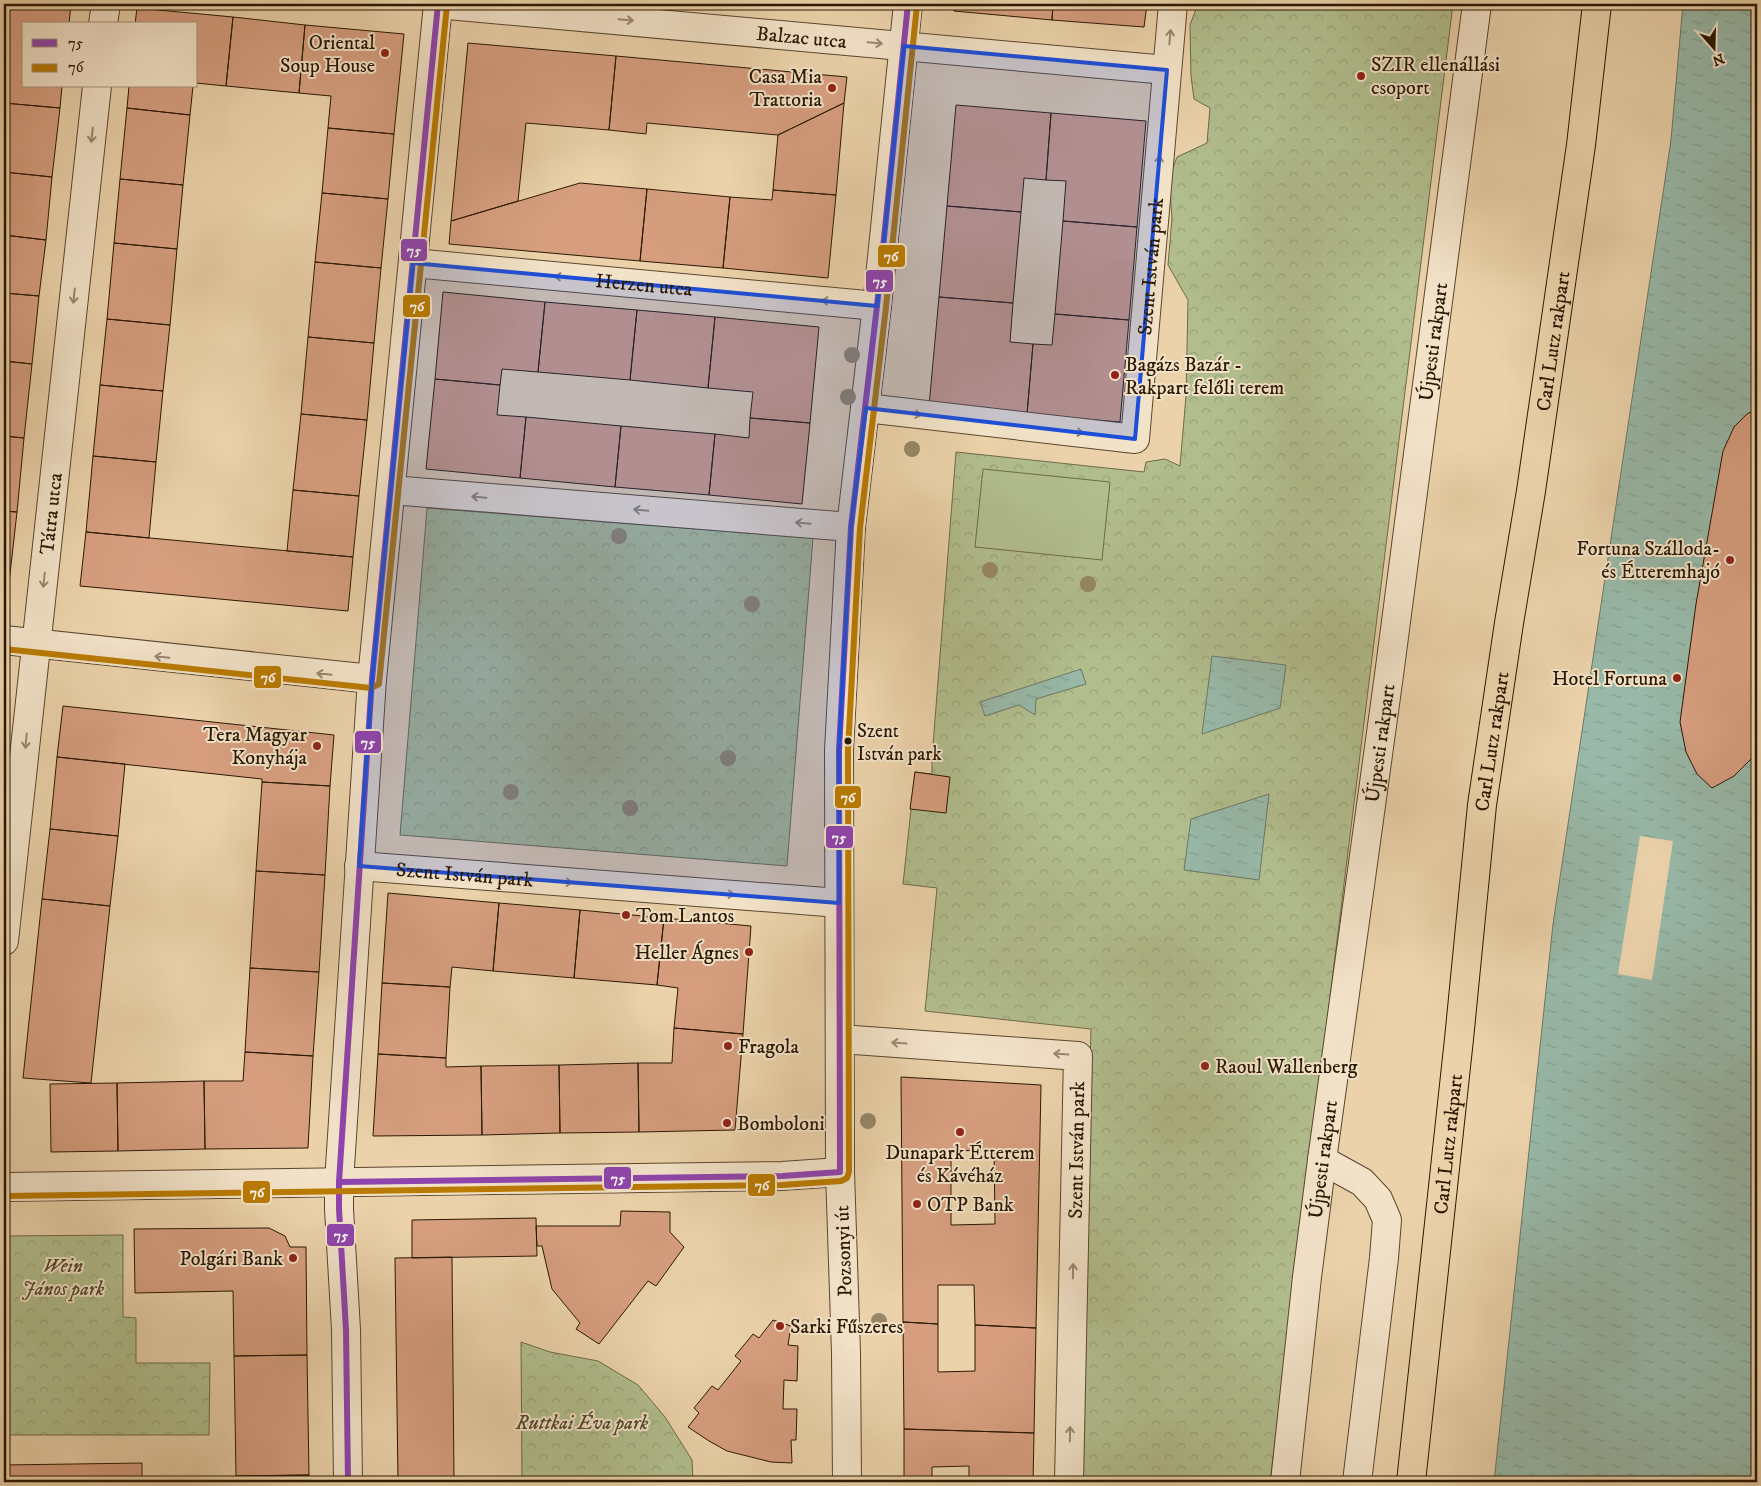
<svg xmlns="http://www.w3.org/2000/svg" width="1761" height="1486" font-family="'IM FELL DW Pica',serif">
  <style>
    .forest { fill: url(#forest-crowns); stroke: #6e6a48 }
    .pitch { fill: #b1bd8d; stroke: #6e6a48 }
    .water { fill: url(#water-ripples); stroke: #6c7866 }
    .pier { fill: #ebd2aa }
    .building { fill: #d69e7f; stroke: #2a1802; fill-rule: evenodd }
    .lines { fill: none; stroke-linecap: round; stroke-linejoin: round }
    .minor-casing { stroke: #5a462c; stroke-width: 30 }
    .major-casing { stroke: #2a1802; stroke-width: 30 }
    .minor { stroke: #f2e2c8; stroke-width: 28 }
    .major { stroke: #ebd2aa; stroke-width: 28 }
    .bus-1-casing { stroke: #f2e2c8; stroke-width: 10 }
    .bus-2-casing { stroke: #f2e2c8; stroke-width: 10 }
    .bus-1 { stroke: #8e44ad; stroke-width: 6 }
    .bus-2 { stroke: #ba7b01; stroke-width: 6 }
    .tree { fill: #978765 }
    .oneway { stroke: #98876f }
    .marked { fill: #1d4ed8; fill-opacity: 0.2; stroke: #1d4ed8; stroke-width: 4; stroke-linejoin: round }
    .poi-dot { fill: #8f2418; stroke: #f2e2c8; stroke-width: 2 }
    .bus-dot { fill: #2a1802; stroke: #f2e2c8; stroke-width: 2 }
    .labels { text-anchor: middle; stroke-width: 4; stroke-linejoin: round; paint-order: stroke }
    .bus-label { font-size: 19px; fill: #2a1802; stroke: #f2e2c8; text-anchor: start }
    .street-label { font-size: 20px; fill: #2a1802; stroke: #f2e2c8 }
    .poi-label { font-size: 20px; fill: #2a1802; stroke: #f2e2c8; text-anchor: start }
    .park-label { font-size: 20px; font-style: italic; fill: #524a2c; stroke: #f2e2c8 }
    .line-badge { stroke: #f2e2c8; stroke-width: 2 }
    .badge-label { font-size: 14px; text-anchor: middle; font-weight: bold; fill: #fff }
  </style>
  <defs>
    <pattern id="forest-crowns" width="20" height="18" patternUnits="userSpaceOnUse" patternTransform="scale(1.25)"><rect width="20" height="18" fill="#b1bd8d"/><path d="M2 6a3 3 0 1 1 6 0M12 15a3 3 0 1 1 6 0" fill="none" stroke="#98a278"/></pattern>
    <pattern id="water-ripples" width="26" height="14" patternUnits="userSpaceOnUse" patternTransform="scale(1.25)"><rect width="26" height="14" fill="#98b8a8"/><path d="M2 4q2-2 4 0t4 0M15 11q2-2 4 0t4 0" fill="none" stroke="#839d8f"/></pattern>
  </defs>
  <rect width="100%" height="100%" fill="#ebd2aa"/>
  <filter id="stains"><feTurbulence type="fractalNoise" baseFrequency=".004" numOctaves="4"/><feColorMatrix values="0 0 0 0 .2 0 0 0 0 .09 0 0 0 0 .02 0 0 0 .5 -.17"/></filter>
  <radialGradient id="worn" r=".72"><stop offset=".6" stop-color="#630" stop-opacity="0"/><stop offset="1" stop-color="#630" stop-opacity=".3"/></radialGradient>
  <path class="forest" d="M1198 4H1453L1270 1482H1078L1091 1029 925 1011 937 888 903 884 915 772 932 774V758L956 452 1144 472 1146 462 1165 459 1180 466 1186 396 1188 300 1168 265 1172 218 1169 178 1177 157 1207 143 1210 108 1194 99 1191 76 1190 25Z
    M427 508 813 538 787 866 400 835Z
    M123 1235V1317L136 1318V1363H210L209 1435H4V1236Z
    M521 1342 550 1352 598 1361 638 1385 665 1417 692 1460 693 1482H522Z"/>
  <path class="pitch" d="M983 469 1110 482 1102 560 975 547Z"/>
  <path class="water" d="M1683 4H1757V1482H1494L1553 924 1671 140Z
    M1212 656 1286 665 1280 708 1202 734Z
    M1081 669 1086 684 1036 699 1035 715 1019 705 985 716 980 702Z
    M1269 794 1259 880 1184 870 1191 819Z"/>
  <path class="pier" d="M1640 836 1673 841 1652 980 1618 974Z"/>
  <path class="building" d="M4 4H71L69 24H24V86H62L60 108 4 103Z
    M954 4H1053L1052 20 954 11Z
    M1053 4H1147L1144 27 1052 20Z
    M137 8 233 17 226 86 196 83V24H135Z
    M233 17 305 25 299 93 226 86Z
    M305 25 404 34 394 134 328 128 331 96 299 93Z
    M468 43 616 56 609 130 526 123 518 201 451 221Z
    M616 56 847 77 844 103 778 135 647 123 646 134 609 130Z
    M129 86H193L190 115 127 108Z
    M4 103 60 108 52 177 4 172Z
    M844 103 836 195 773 190 778 135Z
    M956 105 1051 113 1046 180 1024 178 1021 212 947 206Z
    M127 108 190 115 183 185 120 179Z
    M1051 113 1146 121 1137 227 1063 221 1066 181 1046 180Z
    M328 128 394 134 388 199 322 193Z
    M4 172 52 177 46 240 4 235Z
    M120 179 183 185 177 249 114 243Z
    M580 183 647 189 640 261 449 244 451 221Z
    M647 189 730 197 723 268 640 261Z
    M773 190 836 195 828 278 723 268 730 197 772 200Z
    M322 193 388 199 381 268 315 262Z
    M947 206 1021 212 1013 303 939 297Z
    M1063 221 1137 227 1129 320 1055 314Z
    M4 235 46 240 39 296 4 293Z
    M114 243 177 249 170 325 107 319Z
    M315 262 381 268 374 343 308 337Z
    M443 292 545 302 538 372 502 369 500 385 435 379Z
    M4 293 39 296 32 364 4 361Z
    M939 297 1013 303 1010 342 1033 344 1027 414 929 406Z
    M545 302 637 310 630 380 538 372Z
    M637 310 715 317 708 388 630 380Z
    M1055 314 1129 320 1120 422 1027 414 1033 344 1052 345Z
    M715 317 819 327 810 423 750 418 753 392 708 388Z
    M107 319 170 325 163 391 100 385Z
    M308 337 374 343 367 420 301 414Z
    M4 361 32 364 24 438 4 436Z
    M435 379 500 385 497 415 526 417 520 478 426 469Z
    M100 385 163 391 156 462 93 456Z
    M1757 409V746L1751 759 1734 776 1712 788 1697 774 1686 752 1680 722 1696 604 1723 451 1734 427 1747 414Z
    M301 414 367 420 359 496 293 490Z
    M526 417 621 426 615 487 520 478Z
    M750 418 810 423 802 504 709 495 715 434 749 438Z
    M621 426 715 434 709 495 615 487Z
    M4 436 24 438 17 512 4 511Z
    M93 456 156 462 149 538 86 532Z
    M293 490 359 496 353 557 287 551Z
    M4 511 17 512 6 609H4Z
    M86 532 353 557 348 611 80 586Z
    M63 706 334 735 330 786 262 782V779L57 757Z
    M57 757 125 764 118 836 50 829Z
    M915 772 950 777 946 813 910 809Z
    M262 782 330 786 325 875 256 871Z
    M50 829 118 836 110 906 42 899Z
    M256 871 325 875 319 972 250 968Z
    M388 893 499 903 493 971 452 967 450 987 382 983Z
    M42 899 110 906 91 1083 23 1078Z
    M499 903 580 910 574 978 493 971Z
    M580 910 664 918 657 985 574 978Z
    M664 918 751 926 743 1034 674 1028 678 988 657 985Z
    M250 968 319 972 313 1056 245 1052Z
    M382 983 450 987 446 1058 378 1054Z
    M674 1028 743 1034 735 1130 639 1132 638 1063H672Z
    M245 1052 313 1056 308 1148 205 1149 204 1081H243Z
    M378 1054 446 1058V1067L481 1066 482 1135 373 1136Z
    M638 1063 639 1132 560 1133 559 1065Z
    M559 1065 560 1133 482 1135 481 1066Z
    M901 1077 1041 1085 1036 1328 975 1325 974 1285H938V1324L903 1322ZM994 1150 995 1224 951 1225V1151Z
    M204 1081 205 1149 118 1151 117 1083Z
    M117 1083 118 1151 51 1152 50 1084Z
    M621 1211 670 1212V1232L684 1247 656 1286 648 1281 599 1344 576 1329 580 1323 552 1289 542 1246H537L536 1226H620Z
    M536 1218 537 1256 412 1258V1220Z
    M269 1228 285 1236 290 1247H306L307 1355 234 1356 233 1291 135 1293 134 1229Z
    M452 1257 454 1482H398L395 1258Z
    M773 1320 791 1326 788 1345 798 1346 797 1381 784 1380 783 1409H797L796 1440H791L792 1463 771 1462 727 1451 709 1441 688 1427 699 1413 694 1408 712 1386 718 1390 741 1361 735 1356 753 1334 759 1338Z
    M903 1322 938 1324V1372L975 1371V1325L1036 1328 1034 1433 904 1429Z
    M307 1355 309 1475 236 1476 234 1356Z
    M904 1429 1034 1433 1033 1482H969V1466L932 1467V1482H904Z
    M142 1463V1482H4V1465Z
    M309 1475V1482H236V1476Z"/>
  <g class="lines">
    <defs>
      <g id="minor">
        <path id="s1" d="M437 4 1167 70"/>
        <path d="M103 24 106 4"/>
        <path id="s2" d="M413 263 877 306"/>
        <path id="s3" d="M866 408 1135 439 1173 4"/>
        <path d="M391 490 851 527"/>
        <path d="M4 640 372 679"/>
        <path id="s4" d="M359 866 839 903"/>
        <path id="s5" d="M4 941 97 86"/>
        <path d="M840 1039 1078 1056 1069 1482"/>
        <path d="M1322 1160 1362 1182 1378 1199 1387 1220 1384 1258 1357 1482"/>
        <path d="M4 1187 782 1176 840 1172"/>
        <path d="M348 1482 346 1330 339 1209V1182L372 679 438 4"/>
        <path d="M847 1482 846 1353 840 1172 839 750 851 527 877 306 908 4"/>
        <path id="s6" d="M1285 1482 1307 1277 1322 1160 1389 675 1477 4"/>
      </g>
      <g id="major">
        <path id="s7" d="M1411 1482 1459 1039 1482 805 1509 623 1531 491 1581 145 1597 4"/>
      </g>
    </defs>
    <use href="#minor" class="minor-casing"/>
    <use href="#major" class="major-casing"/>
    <use href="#minor" class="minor"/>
    <use href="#major" class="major"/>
    <defs>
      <path id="bus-1" d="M339 1182 782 1176 840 1172 839 750 851 527 877 306 908 4
        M348 1482 346 1330 339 1209V1182L372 679 438 4"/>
      <path id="bus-2" d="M4 649 371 688 379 684 447 5
        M4 1196 782 1185 841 1181 847 1178 849 1172 848 750 860 528 886 307 917 5"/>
    </defs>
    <use href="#bus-1" class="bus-1-casing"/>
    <use href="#bus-2" class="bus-2-casing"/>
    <use href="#bus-1" class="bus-1"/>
    <use href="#bus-2" class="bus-2"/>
  </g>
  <g class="tree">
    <circle cx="852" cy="355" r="8"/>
    <circle cx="848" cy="397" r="8"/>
    <circle cx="912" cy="449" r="8"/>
    <circle cx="619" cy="536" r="8"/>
    <circle cx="990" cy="570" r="8"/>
    <circle cx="1088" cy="584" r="8"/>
    <circle cx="752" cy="604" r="8"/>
    <circle cx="728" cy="758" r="8"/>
    <circle cx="511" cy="792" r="8"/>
    <circle cx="630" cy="808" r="8"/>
    <circle cx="868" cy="1121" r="8"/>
    <circle cx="879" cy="1321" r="8"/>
  </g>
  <defs><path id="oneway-shaft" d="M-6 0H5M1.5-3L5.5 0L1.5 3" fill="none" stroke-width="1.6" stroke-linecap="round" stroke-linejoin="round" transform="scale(1.25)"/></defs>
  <g class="oneway">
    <use href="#oneway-shaft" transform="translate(626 20) rotate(5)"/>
    <use href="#oneway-shaft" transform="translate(1170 37) rotate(-85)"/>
    <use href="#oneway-shaft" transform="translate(875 43) rotate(5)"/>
    <use href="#oneway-shaft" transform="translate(92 135) rotate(96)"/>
    <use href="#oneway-shaft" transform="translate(1159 163) rotate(-85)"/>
    <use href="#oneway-shaft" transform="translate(562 277) rotate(-175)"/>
    <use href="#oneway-shaft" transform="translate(74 296) rotate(96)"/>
    <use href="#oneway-shaft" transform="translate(829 301) rotate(-175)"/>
    <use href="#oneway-shaft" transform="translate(914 414) rotate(7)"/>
    <use href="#oneway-shaft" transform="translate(1076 432) rotate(6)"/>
    <use href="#oneway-shaft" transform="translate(479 497) rotate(-175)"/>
    <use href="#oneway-shaft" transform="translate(641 510) rotate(-175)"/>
    <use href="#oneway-shaft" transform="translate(803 523) rotate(-175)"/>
    <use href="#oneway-shaft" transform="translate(44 580) rotate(96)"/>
    <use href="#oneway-shaft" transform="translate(162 657) rotate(-174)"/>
    <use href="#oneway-shaft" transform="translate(324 674) rotate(-174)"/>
    <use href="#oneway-shaft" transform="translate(26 741) rotate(96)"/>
    <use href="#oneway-shaft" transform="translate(565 882) rotate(4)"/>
    <use href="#oneway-shaft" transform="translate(727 894) rotate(4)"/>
    <use href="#oneway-shaft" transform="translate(899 1043) rotate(-176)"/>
    <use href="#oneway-shaft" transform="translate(1061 1054) rotate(-176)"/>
    <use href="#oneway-shaft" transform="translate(1073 1271) rotate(-89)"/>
    <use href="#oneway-shaft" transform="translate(1070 1434) rotate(-89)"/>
  </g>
  <path class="marked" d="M904 46 1167 70 1135 439 866 408 851 527 839 750V903L359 866 372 679 413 263 877 306Z"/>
  <g class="poi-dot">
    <circle cx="385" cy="53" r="5"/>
    <circle cx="1361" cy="76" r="5"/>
    <circle cx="832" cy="88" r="5"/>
    <circle cx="1115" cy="375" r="5"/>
    <circle cx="1730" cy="560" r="5"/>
    <circle cx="1677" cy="678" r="5"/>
    <circle cx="317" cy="746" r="5"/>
    <circle cx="626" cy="915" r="5"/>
    <circle cx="749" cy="952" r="5"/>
    <circle cx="728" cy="1046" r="5"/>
    <circle cx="1205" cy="1066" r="5"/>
    <circle cx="727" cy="1123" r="5"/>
    <circle cx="960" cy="1132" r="5"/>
    <circle cx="917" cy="1204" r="5"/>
    <circle cx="293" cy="1258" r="5"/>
    <circle cx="780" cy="1326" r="5"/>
  </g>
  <circle class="bus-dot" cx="848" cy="741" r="4.5"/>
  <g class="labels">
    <g class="bus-label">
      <text x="857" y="737">Szent<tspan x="857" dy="23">István park</tspan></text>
    </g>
    <g class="street-label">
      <text dy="7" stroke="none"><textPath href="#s1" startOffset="366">Balzac utca</textPath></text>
      <text dy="7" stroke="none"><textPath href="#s3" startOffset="444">Szent István park</textPath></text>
      <text dy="7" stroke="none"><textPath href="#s2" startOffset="232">Herzen utca</textPath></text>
      <text dy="7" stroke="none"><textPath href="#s6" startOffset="1150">Újpesti rakpart</textPath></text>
      <text dy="7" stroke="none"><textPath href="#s7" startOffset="1150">Carl Lutz rakpart</textPath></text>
      <text dy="7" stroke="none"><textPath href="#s5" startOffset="430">Tátra utca</textPath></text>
      <text dy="7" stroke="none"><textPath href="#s7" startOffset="745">Carl Lutz rakpart</textPath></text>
      <text dy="7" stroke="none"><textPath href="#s6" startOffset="745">Újpesti rakpart</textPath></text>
      <text dy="7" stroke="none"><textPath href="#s4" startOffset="106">Szent István park</textPath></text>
      <text dy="7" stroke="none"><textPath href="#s7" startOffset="340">Carl Lutz rakpart</textPath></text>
      <text transform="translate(1076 1150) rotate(-89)" y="7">Szent István park</text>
      <text dy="7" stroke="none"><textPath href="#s6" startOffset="325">Újpesti rakpart</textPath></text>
      <text transform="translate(843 1251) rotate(-92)" y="7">Pozsonyi út</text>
    </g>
    <g class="poi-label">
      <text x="375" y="49" text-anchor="end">Oriental<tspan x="375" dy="23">Soup House</tspan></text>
      <text x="1371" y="71">SZIR ellenállási<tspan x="1371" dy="23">csoport</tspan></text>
      <text x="822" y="83" text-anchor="end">Casa Mia<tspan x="822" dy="23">Trattoria</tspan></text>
      <text x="1125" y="371">Bagázs Bazár -<tspan x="1125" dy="23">Rakpart felőli terem</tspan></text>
      <text x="1720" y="555" text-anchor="end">Fortuna Szálloda-<tspan x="1720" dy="23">és Étteremhajó</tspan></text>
      <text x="1667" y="685" text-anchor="end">Hotel Fortuna</text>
      <text x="307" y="741" text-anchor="end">Tera Magyar<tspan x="307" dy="23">Konyhája</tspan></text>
      <text x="636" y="922">Tom Lantos</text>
      <text x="739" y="959" text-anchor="end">Heller Ágnes</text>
      <text x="738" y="1053">Fragola</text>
      <text x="1215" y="1073">Raoul Wallenberg</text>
      <text x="737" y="1130">Bomboloni</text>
      <text x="960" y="1159" text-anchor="middle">Dunapark Étterem<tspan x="960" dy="23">és Kávéház</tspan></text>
      <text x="927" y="1211">OTP Bank</text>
      <text x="283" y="1265" text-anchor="end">Polgári Bank</text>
      <text x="790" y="1333">Sarki Fűszeres</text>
    </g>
    <g class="park-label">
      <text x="63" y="1272">Wein<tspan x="63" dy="23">János park</tspan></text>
      <text x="582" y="1429">Ruttkai Éva park</text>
    </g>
  </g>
  <g class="line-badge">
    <rect x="400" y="238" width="28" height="24" rx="5" fill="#8e44ad"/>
    <rect x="877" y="244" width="29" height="24" rx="5" fill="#ba7b01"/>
    <rect x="865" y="269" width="29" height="24" rx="5" fill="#8e44ad"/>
    <rect x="402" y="294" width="29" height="24" rx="5" fill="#ba7b01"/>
    <rect x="253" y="665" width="29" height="24" rx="5" fill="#ba7b01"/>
    <rect x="354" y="730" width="28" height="24" rx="5" fill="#8e44ad"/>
    <rect x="834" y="785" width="28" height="24" rx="5" fill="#ba7b01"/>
    <rect x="825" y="825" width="29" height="24" rx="5" fill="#8e44ad"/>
    <rect x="603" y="1166" width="29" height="24" rx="5" fill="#8e44ad"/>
    <rect x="747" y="1173" width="29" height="24" rx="5" fill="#ba7b01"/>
    <rect x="242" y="1180" width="29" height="24" rx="5" fill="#ba7b01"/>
    <rect x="326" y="1223" width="29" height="24" rx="5" fill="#8e44ad"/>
  </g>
  <g class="badge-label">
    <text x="414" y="255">75</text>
    <text x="891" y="261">76</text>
    <text x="880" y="286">75</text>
    <text x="417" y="311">76</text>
    <text x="268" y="682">76</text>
    <text x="368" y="747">75</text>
    <text x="848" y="802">76</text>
    <text x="839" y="842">75</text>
    <text x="618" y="1183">75</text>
    <text x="762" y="1190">76</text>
    <text x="257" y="1197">76</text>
    <text x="341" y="1240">75</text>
  </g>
  <rect width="1761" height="1486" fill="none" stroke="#ebd2aa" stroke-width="20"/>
  <rect x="5" y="5" width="1751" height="1476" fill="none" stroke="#2a1802" stroke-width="2.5"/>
  <rect x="10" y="10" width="1741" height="1466" fill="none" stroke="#2a1802"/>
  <rect x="22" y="22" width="175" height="65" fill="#f2e2c8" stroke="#a29179"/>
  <rect x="32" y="39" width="25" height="8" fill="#8e44ad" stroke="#a29179"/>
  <text x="68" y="48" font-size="15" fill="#2a1802">75</text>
  <rect x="32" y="64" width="25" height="8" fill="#ba7b01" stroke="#a29179"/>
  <text x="68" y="72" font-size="15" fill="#2a1802">76</text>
  <g transform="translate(1714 48) rotate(160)" stroke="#f2e2c8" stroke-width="4" paint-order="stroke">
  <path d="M0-4L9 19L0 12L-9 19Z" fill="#2a1802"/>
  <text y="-8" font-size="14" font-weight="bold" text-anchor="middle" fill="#2a1802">N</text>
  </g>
  <rect width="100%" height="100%" filter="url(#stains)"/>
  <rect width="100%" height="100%" fill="url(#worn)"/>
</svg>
